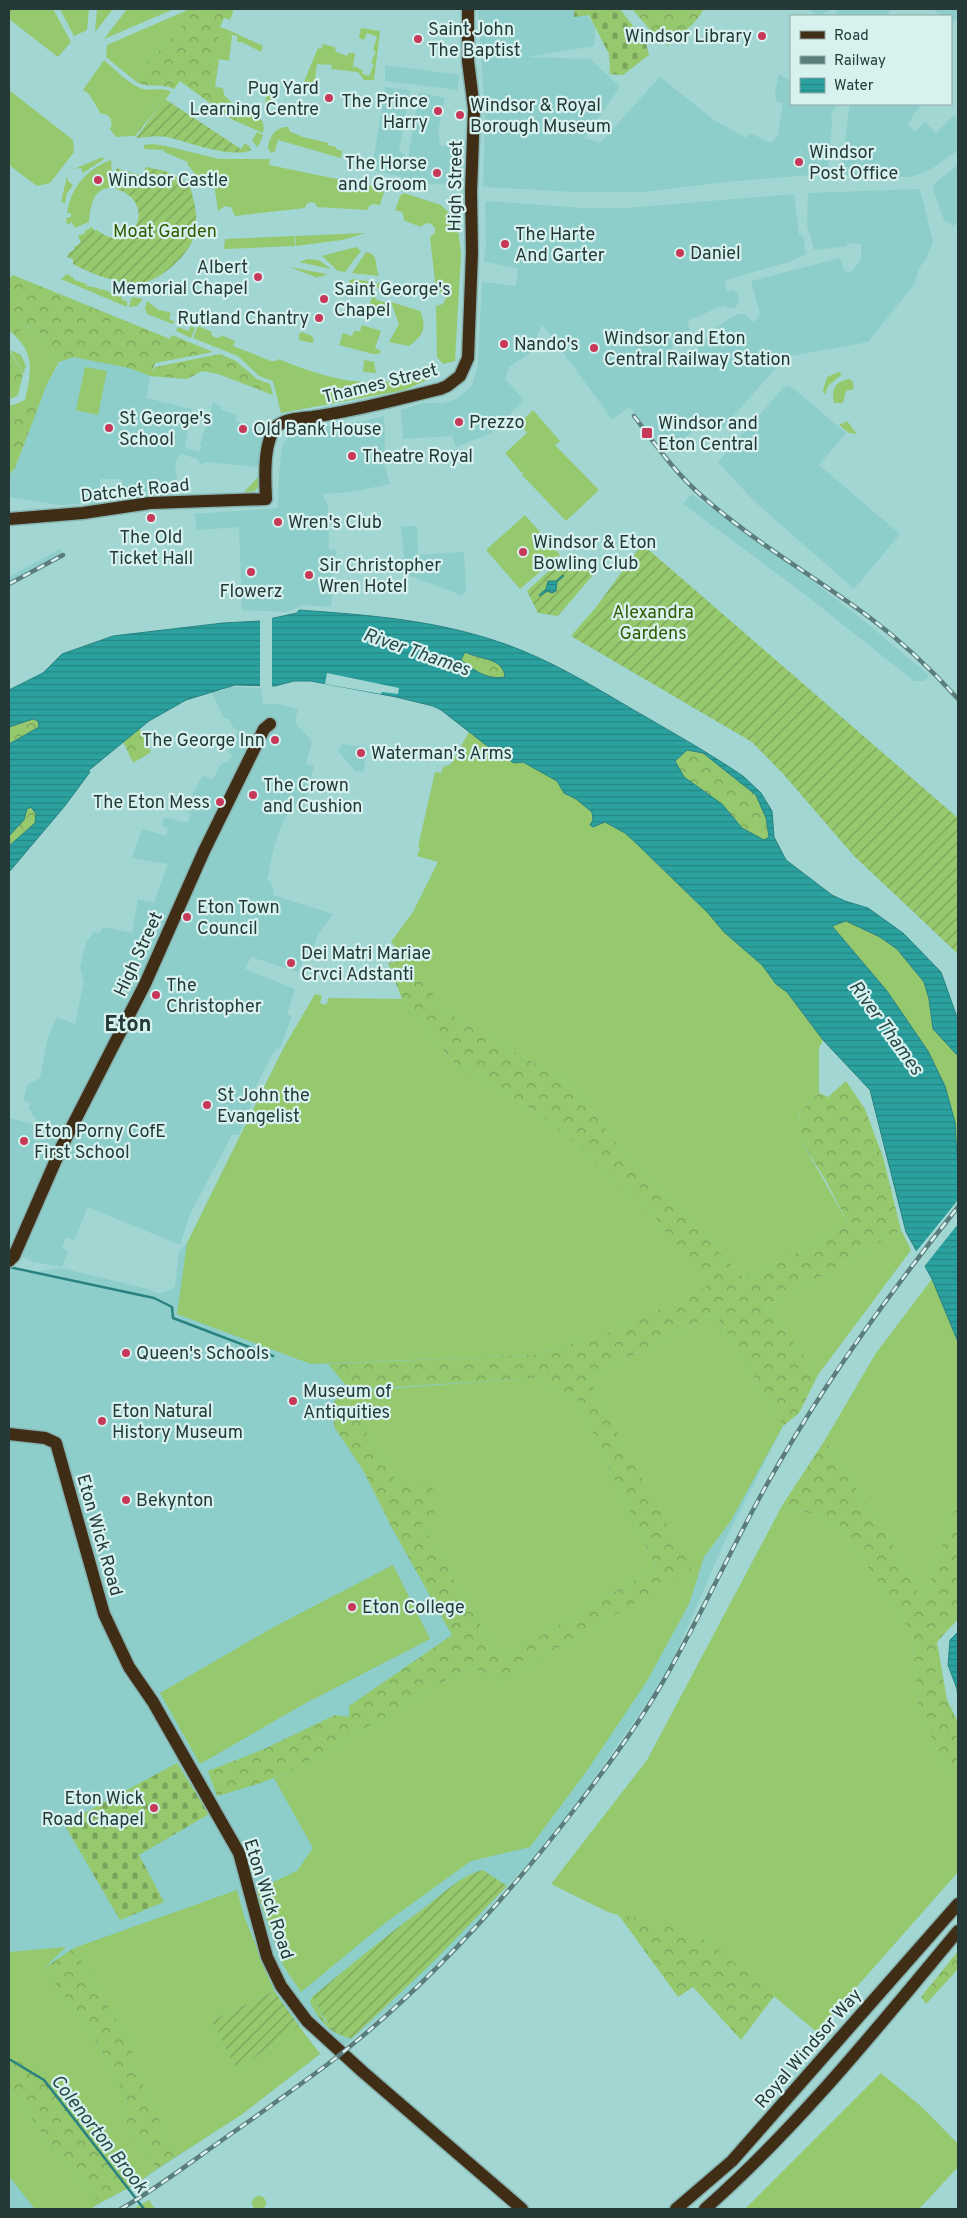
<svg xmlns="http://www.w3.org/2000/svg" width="967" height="2218" font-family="Overpass,sans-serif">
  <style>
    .built { fill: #8dcdca }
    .grass { fill: #96c86d }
    .forest { fill: url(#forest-crowns) }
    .cemetery { fill: url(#cemetery-stones) }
    .garden { fill: url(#garden-furrows) }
    .water { fill: url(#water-rules); stroke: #298280; fill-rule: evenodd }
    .pier { fill: #a1d6d3 }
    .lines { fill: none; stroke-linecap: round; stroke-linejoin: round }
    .stream { stroke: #298280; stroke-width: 2.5 }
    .major-casing { stroke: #86b3b1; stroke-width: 15 }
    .major { stroke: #402d15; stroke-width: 12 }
    .rail-casing { stroke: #5b7e7c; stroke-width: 4.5 }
    .rail { stroke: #d7f1ef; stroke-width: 2.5; stroke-dasharray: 8; stroke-linecap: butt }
    .poi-dot { fill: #c83858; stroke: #d7f1ef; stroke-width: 2 }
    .labels { text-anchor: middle; stroke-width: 4.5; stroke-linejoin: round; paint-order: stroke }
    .poi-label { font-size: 18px; fill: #243938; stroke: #d7f1ef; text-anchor: start }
    .street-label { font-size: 18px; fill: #243938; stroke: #d7f1ef }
    .park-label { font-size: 18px; fill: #335a00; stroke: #d7f1ef }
    .water-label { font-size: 19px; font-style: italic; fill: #284a48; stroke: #d7f1ef }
    .district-label { font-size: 22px; font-weight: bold; fill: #243938; stroke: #d7f1ef }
  </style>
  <defs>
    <pattern id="forest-crowns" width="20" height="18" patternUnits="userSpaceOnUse" patternTransform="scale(1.25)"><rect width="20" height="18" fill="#96c86d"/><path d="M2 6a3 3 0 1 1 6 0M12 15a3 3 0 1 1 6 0" fill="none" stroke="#7aa35b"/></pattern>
    <pattern id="cemetery-stones" width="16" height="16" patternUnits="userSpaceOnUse" patternTransform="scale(1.25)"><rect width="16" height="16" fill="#96c86d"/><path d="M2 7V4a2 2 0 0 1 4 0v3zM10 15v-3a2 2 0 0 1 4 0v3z" fill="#7aa35b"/></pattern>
    <pattern id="garden-furrows" width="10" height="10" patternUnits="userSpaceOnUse" patternTransform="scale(1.25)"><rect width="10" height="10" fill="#96c86d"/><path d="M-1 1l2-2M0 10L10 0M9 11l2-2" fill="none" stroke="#7aa35b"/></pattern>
    <pattern id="water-rules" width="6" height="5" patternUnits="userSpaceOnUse" patternTransform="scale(1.25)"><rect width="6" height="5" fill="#2ba29f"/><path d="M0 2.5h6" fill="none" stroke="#258583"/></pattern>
  </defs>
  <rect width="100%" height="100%" fill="#a1d6d3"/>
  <path class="built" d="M478 9H583L595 27 594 46 528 57 590 59 620 87 584 138 600 143 660 77 714 120 746 138 750 133 771 143 778 135 783 103 777 102 775 92 779 74 791 81V104H836L831 118 832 124 828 169 823 174 726 182 643 192H576L483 187 485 115Z
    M808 9H832L818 16Z
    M839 9H891L886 16H838L835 14Z
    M932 9H958V17L952 24 951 16H942Z
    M385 65 459 75 458 90 385 81Z
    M385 87 410 90 399 151 408 158 419 92 445 98 438 130 440 145 462 147 461 185 431 184 372 170Z
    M850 104H923L911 117 912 119 907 125 915 131 925 122 936 133 954 115 958 120V150L931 169 911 177 840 175Z
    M958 165V221L953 226 944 220 933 190 935 183Z
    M920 189 933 242 926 259 919 268 915 283 868 342 786 357 719 432 708 421 665 452 630 407 612 419 542 324 530 353 509 367 505 379 524 400 491 433 456 447 452 436 403 439 401 410 423 403H443L457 399 472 386 478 365 482 282 516 286 518 268 485 262 484 260 486 245 485 204 487 201 582 208H627L794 194 799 235H803L806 254 789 262 725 280 727 291 732 290 738 293 739 301 736 307 729 308 724 305 687 321 690 330 670 338 673 343 672 353 689 359 717 326 738 314H744L754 322 760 314 751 281 840 258 844 270 849 273 853 270 861 260V244L847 243V246L816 250 814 249 807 225 808 193Z
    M66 351 151 370 146 398 192 409 185 448 200 452 202 446 200 445 213 402 221 407V410L237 415 235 421 256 430 268 432 258 467 205 462 203 464 199 463 198 459 181 454 175 462 178 492 122 495V479H100L101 503 59 505 9 497V475L15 468 46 386Z
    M789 385 846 433 819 465 900 534 854 589 753 500 718 462 783 388Z
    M384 416 385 432 384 465 390 484 350 492 322 494 328 506 329 549 336 550 331 607 302 605 287 612 242 610 239 527 197 530 194 514 278 508 279 475 282 446 289 435 313 428 365 421Z
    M692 494 811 580 858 616 929 675 924 681H914L798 589 683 504Z
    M401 526H417L418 555 464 552 466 592 461 595 408 575 405 569Z
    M60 549 64 557 31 573 9 587V577Z
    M230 687 261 688 263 704H279L298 709 295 723 312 741 306 764 314 766 306 799 299 801 284 819 274 847 267 880 270 881 274 891 273 895 333 914 317 936 312 951 307 953 298 972 251 957 245 969 295 989 287 1014 292 1016 280 1049 276 1048 253 1091 256 1094 239 1135H232L190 1214 180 1245 88 1207 74 1240 66 1237 62 1248 68 1252 62 1267 33 1262 24 1257 9 1256V1118L34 1124 36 1118 31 1115 32 1111 29 1110 30 1102 23 1101 27 1085 40 1078 48 1037 57 1017 75 1024 84 982 80 968 87 939H90L93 932 99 933 103 927 132 933 138 899 154 902 168 864 132 858 142 829 166 836 168 828 162 825 164 817 188 823 191 814 187 812 192 805 193 793 199 782 203 776 213 779 222 763H227L233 754 228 752 238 731 233 727 229 719 224 718 211 691H222Z
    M343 744 368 748 363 772 355 771 338 751Z
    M187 1243 783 1426 724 1543 668 1672 554 1836 507 1886 456 1946 407 1994 344 2046 308 2011 299 2026 320 2054 241 2115 134 2185 90 2209H9V1268L28 1273 61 1268 148 1289 156 1293H163L175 1287 179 1251Z"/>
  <path class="grass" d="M9 9H53L71 42 58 57 9 19Z
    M60 9H89L87 30 74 36Z
    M97 9H113L95 32Z
    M127 9H174L104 39Z
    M190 9H199L185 21V33L162 47 155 55 146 59 148 66 137 77 138 83 106 57 107 45Z
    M361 28 380 31 374 80H364L358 72 331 69 332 65 317 64 314 87 303 84 318 48 321 49 323 44 335 47 336 52 347 56 349 53H355L353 68 355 66 363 71 362 74 369 76 374 64 371 63 376 51 373 50 377 37 367 33 364 40 359 38Z
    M233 32 263 46 261 52 242 42H237V36L232 35 229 61 219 59 215 87 223 88 224 95 232 103 258 108 255 114 249 109 222 101 215 94 209 80C217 72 216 68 212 58L218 37H226Z
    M104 60C115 69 129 85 143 89 153 91 162 87 171 92L168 96 164 93 130 136 116 137 110 129C114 122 110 113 101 114L89 94 83 90Z
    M279 79 271 103 265 105 268 85 275 88Z
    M9 90 73 140 74 152 50 183 37 186 9 165Z
    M284 127H289V131L303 137 328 143 327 145 336 147V149L342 151 341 158 278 140 275 151 271 153 268 148C269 139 273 130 284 127Z
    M257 132 263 135 258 147 252 141Z
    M153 144 166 146 219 159H270L269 165 381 188 384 192 380 205 374 204 369 206 368 210 317 207 315 203 311 202 306 204 305 208 235 216 231 207 225 206 218 211 214 183 205 185 204 181H201L187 164 188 162 164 152V150L144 149V145Z
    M103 157 104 159 83 173 81 168 74 169Z
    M111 160 113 187C91 189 91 206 89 222L75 228 72 222 67 225 66 218 71 217V213H67C71 187 87 169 111 160Z
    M67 176 68 181 73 185 67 193 65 203 61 202Z
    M404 193 441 205 452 216 458 229 461 254 455 361 443 364 437 357 436 306 443 304 446 298 443 293 436 291 430 237 435 233V228L430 223 424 224 421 227 403 220 404 217 402 212 395 210 400 196Z
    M366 233 342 240 296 246 295 236Z
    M294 236 295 246 224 249 225 239Z
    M356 247 361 251 345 272 338 271 322 256Z
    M366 252C380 254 374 267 379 276L352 273Z
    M307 259 319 260 331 269 299 262Z
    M289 267 327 274 321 277 319 276 318 278Z
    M67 274 74 278V280L87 284 86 286 99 288V290L102 289 122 297V300L127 301V307L61 279Z
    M352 279 375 282 387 287 382 289 376 288 372 293 377 300 387 303 385 312 369 305 373 296 371 293 368 292 365 295 347 289 350 280Z
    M132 297 143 299 137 306 129 307Z
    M147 301 160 311 161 310 171 313 169 319 174 322 173 324 147 314 145 308Z
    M391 302 420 311C427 328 424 335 409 346L389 342 399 324Z
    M21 324 47 337 59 362 46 386 38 408 25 400C30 377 36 357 17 338Z
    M362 325 381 331 375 348 381 351 379 354H373L339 345 343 333 352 336 354 331H360Z
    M191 326 195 328 191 338 176 331 178 327 189 331Z
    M198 326 212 332 211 334 214 337 220 338 221 335 235 341 233 346 271 361H277L278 359C324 377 376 395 423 371L431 378 405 390 281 413 273 381 259 376 238 356 193 338Z
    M302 332 312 336 314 340 312 343 299 340V334Z
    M10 350 21 355 26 366 23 374Z
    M364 360 374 362 376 373 363 372Z
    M85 367 107 371 98 415 76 410Z
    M839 372 842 374 828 386 825 395 823 390 827 377Z
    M850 379 853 382 854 389 846 391 843 403H834C831 389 835 381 850 379Z
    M16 404 10 431 9 432V406Z
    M533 410 560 441 555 445 599 490 566 521 522 475 525 471 522 473 505 453 527 433 520 423Z
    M847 421 857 434 849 433 839 425Z
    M259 476 261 482 255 491 244 492Z
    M525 515 560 555 520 589 486 550Z
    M469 732 514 763 523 762 557 781 564 793 576 799 592 812 593 820 590 825 593 827 605 822 625 833 637 844 708 913 724 932 762 965 776 984 787 992 823 1040 819 1048V1093L799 1113 802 1142 849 1225 745 1279 623 1151 587 1105 560 1078 439 1008 427 982 391 942 413 912 438 862 417 856 420 848 418 847 435 772 441 773 443 767 451 764Z
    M846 921 880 937 897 949 924 982 929 999 933 1029 958 1056V1174L955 1122 928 1051 887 991 832 926Z
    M315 994 322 996 320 1003 326 1005 329 998 402 999 452 1061 543 1116 651 1212 708 1287 607 1333 533 1355 311 1364 177 1314 187 1243 284 1047Z
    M901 1230 911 1250 818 1375 766 1307Z
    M932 1279 958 1342V1498L923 1603 897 1552 825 1440 876 1353Z
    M715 1313 783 1426 730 1522 704 1557 689 1604 647 1681 586 1772 530 1847 471 1861 385 1923 301 1992 284 1967 256 1890 297 1871 313 1848 274 1778 296 1769 470 1666 501 1681 691 1570 588 1378Z
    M535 1378 578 1401 656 1567 501 1660 343 1392Z
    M783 1504 839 1524 912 1634 918 1708 943 1764 958 1778V1872L817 2032 707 1941 608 1912 551 1884 647 1760Z
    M393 1565 430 1639 312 1700 310 1698 311 1700 200 1764 160 1693 272 1628Z
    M237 1890 244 1916 274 1991 212 2021 237 2070 299 2026 320 2054 241 2115 174 2158 149 2095 132 2068V2042L115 2019 74 1948Z
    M66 1947 44 1968 94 2037 128 2101 123 2116 157 2169 134 2185 99 2137 9 2050V1952Z
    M881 2073 923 2108 958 2144V2167L919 2209H745Z
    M9 2088 44 2135 100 2203 90 2209H35L9 2176Z
    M252 2203a7 7 0 1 1 14 0a7 7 0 1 1-14 0Z"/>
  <path class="forest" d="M199 9H234L230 20 224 18 220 27 233 32 226 37H218C221 47 220 52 212 58 216 68 217 72 209 80L217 90 215 94C230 108 269 107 263 133L233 120 180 81 174 89C162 83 150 88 138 83L137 73 141 68 148 66 146 59 155 55 176 33H184L181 24 185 21 188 12 193 11 196 12Z
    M632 9H704C695 25 681 34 668 46L655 32 653 33Z
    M164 93 168 96 135 136H130Z
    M13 275 170 339 172 335 213 352 155 363 152 373 155 367 220 354 236 361 257 379 270 384 273 395 218 374 202 371 187 379 150 376 129 368 74 357 59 362 47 337 22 324 17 338 9 330V279Z
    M9 350 23 374 18 395 11 399 9 394Z
    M25 400 38 408 15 468 9 475V432L16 404Z
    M465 652C479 660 503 657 505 677 485 680 477 672 461 660Z
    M33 719 38 721 39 727 9 744V727Z
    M139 728 151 752 133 763 123 741Z
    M687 750 703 753 756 795 766 818 769 837 764 840 742 828 722 804 684 777 675 761Z
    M31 807 36 814V823L9 846V836L24 820 27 809Z
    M408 959 428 982 439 1008 560 1078 587 1105 623 1151 745 1279 849 1225 826 1181 802 1142 799 1113 819 1093 828 1097 846 1081 865 1109 883 1157 901 1230 766 1307 818 1375 799 1413 783 1426 715 1313 588 1378 692 1570 501 1681 470 1666 296 1769 258 1784 217 1796 208 1771 264 1749 335 1715 349 1717V1706L452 1635 392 1528 363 1470 335 1428 331 1405 343 1392 399 1487 421 1481 431 1486 437 1497 434 1507 435 1525 426 1521 421 1524 501 1660 656 1567 578 1401 535 1378 350 1390 328 1364 533 1355 607 1333 707 1287 651 1212 543 1116 452 1061 402 999 388 963Z
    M825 1440 897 1552 923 1603 958 1498V1619L937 1642 947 1700 958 1722V1778L943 1764 918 1708 912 1634 839 1524 783 1504Z
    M618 1914 662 1924 707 1941 775 1995 741 2040 693 1987 678 1997Z
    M74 1948 115 2019 132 2042V2068L149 2095 174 2158 157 2169 123 2116 128 2101 94 2037 44 1968Z
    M958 1951V1969L926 2004 921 1997Z
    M313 1996 324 2020 341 2035C327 2031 315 2014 310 2001Z
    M9 2050 52 2077 134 2185 100 2203 44 2135 9 2088Z
    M149 2200 155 2209H133Z"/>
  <path class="cemetery" d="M574 9H620L646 43 649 55 623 75 610 74 609 54 589 15 574 17Z
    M177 1763 209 1814 139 1855 164 1902 120 1920 64 1824Z"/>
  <path class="garden" d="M165 99 241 149 245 143 250 147 251 150C232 159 188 142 167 137 157 135 146 137 136 138Z
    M146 167 165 171 189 183C201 222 201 242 169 269 159 277 148 284 135 283 113 282 92 274 73 264V259L67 257 69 253 75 249 74 247 81 243 78 236 85 233V231L92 227 95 231 97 230C132 259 160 202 116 189V168L142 176Z
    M642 544 958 818V954L854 856 785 776 752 742 571 636 597 606Z
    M574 553 593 575 558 616 538 613 527 591 564 557 568 559Z
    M483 1870 507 1886 432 1963 351 2039C331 2034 321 2014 313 1996 351 1965 388 1934 428 1905 445 1892 462 1875 483 1870Z
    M274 1991 299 2026 237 2070 212 2021Z"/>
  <path class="water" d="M563 575 564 576 557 582 556 591 552 593 547 591 540 596 539 595 546 589 548 581H556Z
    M299 610C366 615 426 619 490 639 536 653 578 677 620 702 661 726 703 749 743 776L761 793 772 811 774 837 786 860 832 895 845 901 868 908 903 933 941 972 958 1020V1056L933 1029 929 999 924 982 897 949 880 937 846 921 832 926 887 991 928 1051 945 1086 955 1122 958 1174V1342L932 1279 906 1232 870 1090 823 1040 787 992 776 984 762 965 724 932 708 913 637 844 625 833 605 822 593 827 590 825 593 820 592 812 576 799 564 793 557 781 523 762 514 763 486 745 441 710 433 706 396 697 311 681H294L275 686 235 685 186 700 149 721 88 771 90 772 64 807 9 872V846L35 823 36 814 31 807 27 809 24 820 9 836V744L39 727 38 721 33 719 9 727V690L43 673 62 654 113 636 223 623 260 621 297 613ZM465 652C480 660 503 657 505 677 487 680 475 671 461 660ZM687 750 703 753 756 795 766 818 769 837 764 840 742 828 722 804 684 777 675 761Z
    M958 1632V1701L957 1689 948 1665 950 1640Z"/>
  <path class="pier" d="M263 617H272V688H260V618Z
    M327 673 399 688 398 694 382 692 381 694 325 684Z
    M958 1200V1224L923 1268 915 1253Z"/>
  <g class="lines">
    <path class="stream" d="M9 1267 154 1298 172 1307 173 1318 273 1356
      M9 2059 44 2080 144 2209"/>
    <defs>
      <path id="major" d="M9 519 83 513 150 503 266 499C265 480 263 442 276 427 284 419 301 418 312 417 356 411 398 399 440 389L447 386 460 376 468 358 472 252 471 192 474 109 468 61V9
        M9 1261 14 1256 62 1146 145 984 204 851 264 729 270 724
        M9 1434 45 1438 56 1443 104 1614 129 1667 153 1702 239 1853 267 1957 281 1986 307 2021 363 2072 522 2209
        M676 2209 732 2161 958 1904
        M705 2209C799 2126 878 2027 958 1931"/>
    </defs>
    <use href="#major" class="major-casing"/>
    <use href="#major" class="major"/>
    <defs>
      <path id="rail" d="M634 416C655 444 676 474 703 497 754 542 814 576 869 617 901 641 931 669 958 699
        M9 584 63 555
        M121 2209C157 2188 191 2162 225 2138 260 2114 294 2089 328 2064 420 1993 506 1899 577 1806 605 1769 633 1732 657 1692 697 1625 728 1554 766 1486 821 1387 887 1296 958 1207"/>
    </defs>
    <use href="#rail" class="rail-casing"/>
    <use href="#rail" class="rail"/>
  </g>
  <g class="poi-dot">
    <circle cx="762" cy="36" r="5"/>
    <circle cx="418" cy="39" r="5"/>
    <circle cx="329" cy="98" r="5"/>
    <circle cx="438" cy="111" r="5"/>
    <circle cx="460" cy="115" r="5"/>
    <circle cx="799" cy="162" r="5"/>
    <circle cx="437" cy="173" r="5"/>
    <circle cx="98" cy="180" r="5"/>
    <circle cx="505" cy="244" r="5"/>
    <circle cx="680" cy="253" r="5"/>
    <circle cx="258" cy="277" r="5"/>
    <circle cx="324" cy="299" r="5"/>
    <circle cx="319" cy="318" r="5"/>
    <circle cx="504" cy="344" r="5"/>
    <circle cx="594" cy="348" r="5"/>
    <circle cx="459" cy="422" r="5"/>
    <circle cx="109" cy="428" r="5"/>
    <circle cx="243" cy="429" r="5"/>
    <rect x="641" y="427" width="12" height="12" rx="2.5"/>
    <circle cx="352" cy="456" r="5"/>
    <circle cx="151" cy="518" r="5"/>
    <circle cx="278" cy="522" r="5"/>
    <circle cx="523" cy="552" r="5"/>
    <circle cx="251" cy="572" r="5"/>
    <circle cx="309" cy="575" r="5"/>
    <circle cx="275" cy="740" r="5"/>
    <circle cx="361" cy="753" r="5"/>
    <circle cx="253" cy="795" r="5"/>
    <circle cx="220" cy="802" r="5"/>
    <circle cx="187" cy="917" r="5"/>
    <circle cx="291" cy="963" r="5"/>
    <circle cx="156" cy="995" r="5"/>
    <circle cx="207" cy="1105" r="5"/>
    <circle cx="24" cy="1141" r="5"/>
    <circle cx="126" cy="1353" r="5"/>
    <circle cx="293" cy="1401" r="5"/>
    <circle cx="102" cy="1421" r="5"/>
    <circle cx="126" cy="1500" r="5"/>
    <circle cx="352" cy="1607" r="5"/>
    <circle cx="154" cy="1808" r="5"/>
  </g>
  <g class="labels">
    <g class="poi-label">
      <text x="428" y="35">Saint John<tspan x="428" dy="21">The Baptist</tspan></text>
      <text x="752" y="42" text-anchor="end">Windsor Library</text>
      <text x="319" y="94" text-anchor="end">Pug Yard<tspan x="319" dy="21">Learning Centre</tspan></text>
      <text x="428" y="107" text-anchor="end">The Prince<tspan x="428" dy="21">Harry</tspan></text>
      <text x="470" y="111">Windsor &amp; Royal<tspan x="470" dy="21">Borough Museum</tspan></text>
      <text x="809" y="158">Windsor<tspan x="809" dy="21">Post Office</tspan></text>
      <text x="427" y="169" text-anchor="end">The Horse<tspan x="427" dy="21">and Groom</tspan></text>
      <text x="108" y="186">Windsor Castle</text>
      <text x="515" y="240">The Harte<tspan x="515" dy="21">And Garter</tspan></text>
      <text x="690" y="259">Daniel</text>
      <text x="248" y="273" text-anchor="end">Albert<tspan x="248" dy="21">Memorial Chapel</tspan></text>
      <text x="334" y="295">Saint George's<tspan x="334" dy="21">Chapel</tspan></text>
      <text x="309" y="324" text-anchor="end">Rutland Chantry</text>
      <text x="604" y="344">Windsor and Eton<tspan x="604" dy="21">Central Railway Station</tspan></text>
      <text x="514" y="350">Nando's</text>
      <text x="119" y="424">St George's<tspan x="119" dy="21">School</tspan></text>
      <text x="469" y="428">Prezzo</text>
      <text x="658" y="429">Windsor and<tspan x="658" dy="21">Eton Central</tspan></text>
      <text x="253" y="435">Old Bank House</text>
      <text x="362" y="462">Theatre Royal</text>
      <text x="288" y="528">Wren's Club</text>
      <text x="151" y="543" text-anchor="middle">The Old<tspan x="151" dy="21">Ticket Hall</tspan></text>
      <text x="533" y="548">Windsor &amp; Eton<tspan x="533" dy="21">Bowling Club</tspan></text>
      <text x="319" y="571">Sir Christopher<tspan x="319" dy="21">Wren Hotel</tspan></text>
      <text x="251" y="597" text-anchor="middle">Flowerz</text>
      <text x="265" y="746" text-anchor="end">The George Inn</text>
      <text x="371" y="759">Waterman's Arms</text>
      <text x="263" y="791">The Crown<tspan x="263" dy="21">and Cushion</tspan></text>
      <text x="210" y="808" text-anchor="end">The Eton Mess</text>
      <text x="197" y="913">Eton Town<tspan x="197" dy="21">Council</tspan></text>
      <text x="301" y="959">Dei Matri Mariae<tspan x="301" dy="21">Crvci Adstanti</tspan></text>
      <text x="166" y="991">The<tspan x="166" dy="21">Christopher</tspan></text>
      <text x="217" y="1101">St John the<tspan x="217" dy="21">Evangelist</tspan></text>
      <text x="34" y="1137">Eton Porny CofE<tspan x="34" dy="21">First School</tspan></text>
      <text x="136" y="1359">Queen's Schools</text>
      <text x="303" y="1397">Museum of<tspan x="303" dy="21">Antiquities</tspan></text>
      <text x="112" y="1417">Eton Natural<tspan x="112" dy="21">History Museum</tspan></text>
      <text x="136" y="1506">Bekynton</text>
      <text x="362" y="1613">Eton College</text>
      <text x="144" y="1804" text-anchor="end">Eton Wick<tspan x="144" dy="21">Road Chapel</tspan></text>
    </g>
    <g class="street-label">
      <text transform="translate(455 186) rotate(-89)" y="6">High Street</text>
      <text transform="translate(380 383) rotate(-14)" y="6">Thames Street</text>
      <text transform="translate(135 490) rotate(-6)" y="6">Datchet Road</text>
      <text transform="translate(138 954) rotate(-65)" y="6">High Street</text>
      <text transform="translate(100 1535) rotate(74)" y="6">Eton Wick Road</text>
      <text transform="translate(269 1899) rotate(72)" y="6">Eton Wick Road</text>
      <text transform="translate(808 2048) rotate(-49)" y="6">Royal Windsor Way</text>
    </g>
    <g class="park-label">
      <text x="165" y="237">Moat Garden</text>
      <text x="653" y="618">Alexandra<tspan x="653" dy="21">Gardens</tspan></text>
    </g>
    <g class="water-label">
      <text transform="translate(417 651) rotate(19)" y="7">River Thames</text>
      <text transform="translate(887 1027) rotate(54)" y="7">River Thames</text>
      <text transform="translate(100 2133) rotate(52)" y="7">Colenorton Brook</text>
    </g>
    <g class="district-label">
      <text x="128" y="1031">Eton</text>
    </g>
  </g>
  <rect width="967" height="2218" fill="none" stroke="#243938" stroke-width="20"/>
  <rect x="790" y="15" width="162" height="90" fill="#d7f1ef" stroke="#8fa7a6"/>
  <rect x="800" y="31" width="25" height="8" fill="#402d15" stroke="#8fa7a6"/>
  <text x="834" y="40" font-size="15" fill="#243938">Road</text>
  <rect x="800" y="56" width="25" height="8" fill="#5b7e7c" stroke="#8fa7a6"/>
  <text x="834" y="65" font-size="15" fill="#243938">Railway</text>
  <rect x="800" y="78" width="25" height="15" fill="url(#water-rules)" stroke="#8fa7a6"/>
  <text x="834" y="90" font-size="15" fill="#243938">Water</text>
</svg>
